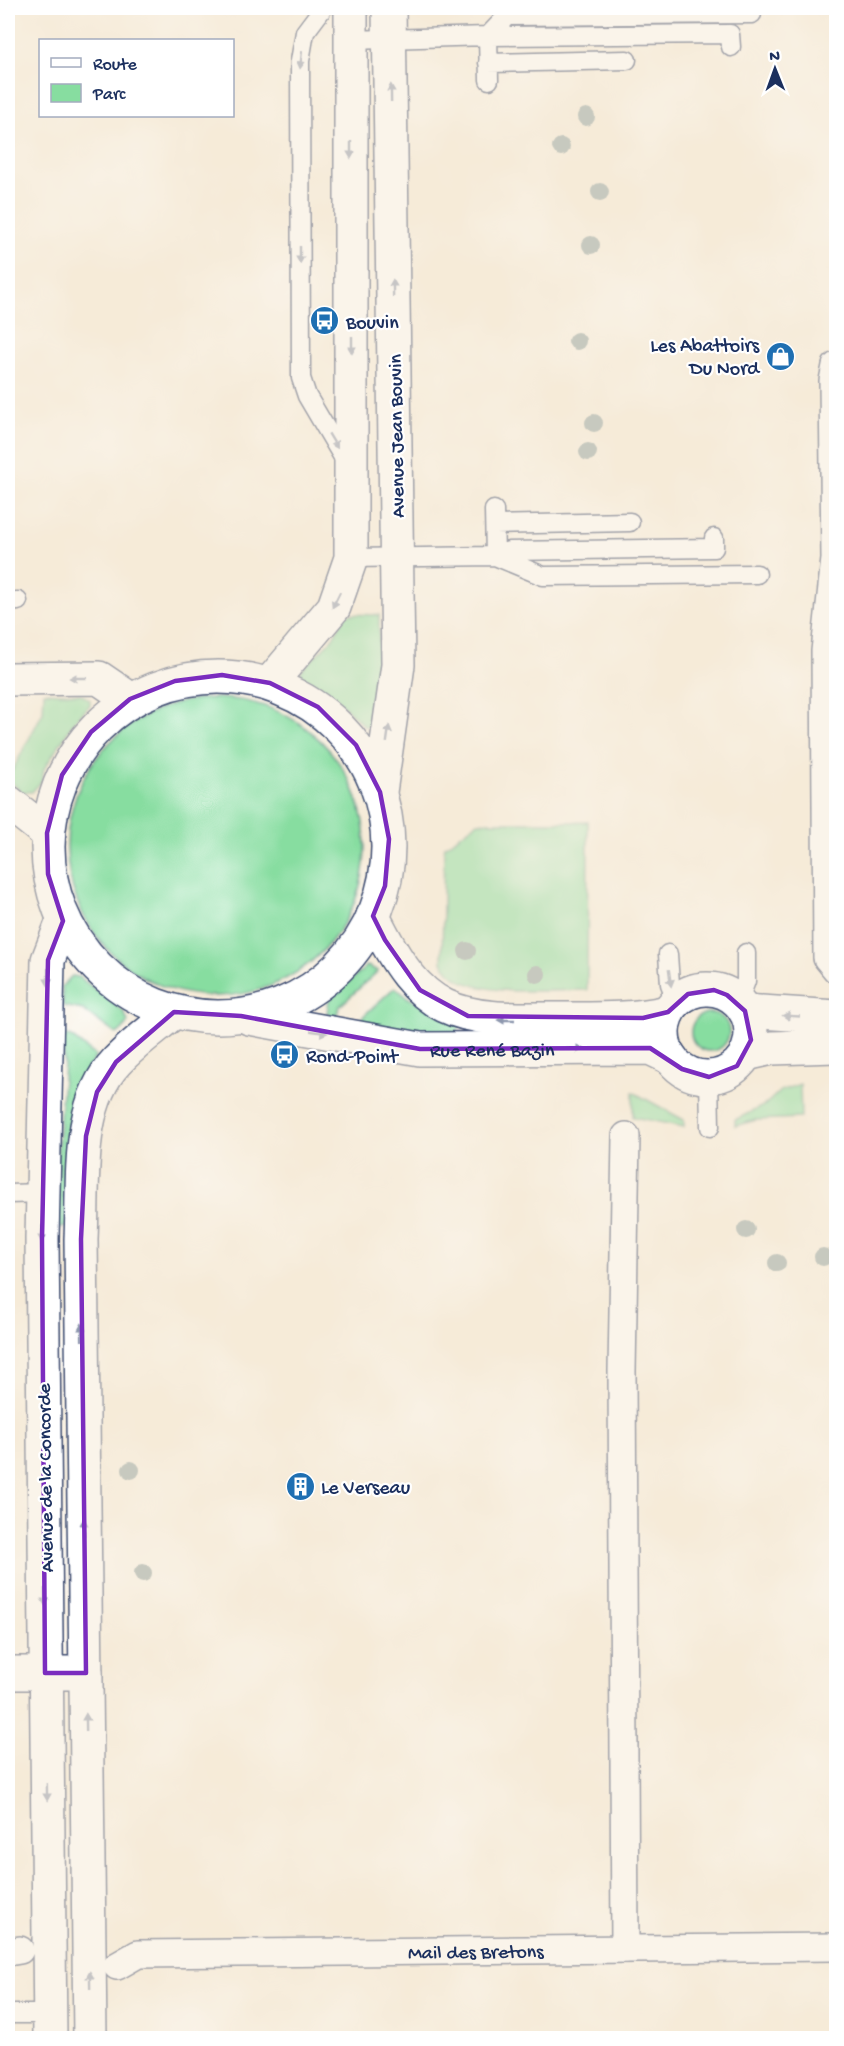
<svg xmlns="http://www.w3.org/2000/svg" width="844" height="2046" font-family="'Gochi Hand',sans-serif">
  <style>
    .green { fill: #87dda0; stroke: #51867f; stroke-width: 1.5 }
    .lines { fill: none; stroke-linecap: round; stroke-linejoin: round }
    .service-casing { stroke: #3c4b70; stroke-width: 21 }
    .pedestrian-casing { stroke: #3c4b70; stroke-width: 30 }
    .minor-casing { stroke: #3c4b70; stroke-width: 36 }
    .tertiary-casing { stroke: #3c4b70; stroke-width: 36 }
    .service { stroke: #fff; stroke-width: 18 }
    .pedestrian { stroke: #fff; stroke-width: 27 }
    .minor { stroke: #fff; stroke-width: 33 }
    .tertiary { stroke: #fff; stroke-width: 33 }
    .tree { fill: #8fa0a0 }
    .oneway { fill: #8d97ae }
    .marked { fill: none; stroke: #7b2cbf; stroke-width: 4.5; stroke-linejoin: round }
    .labels { text-anchor: middle; stroke-width: 4.5; stroke-linejoin: round; paint-order: stroke }
    .poi-label { font-size: 20px; fill: #1b2f5e; stroke: #fff; text-anchor: start }
    .street-label { font-size: 20px; fill: #1b2f5e; stroke: #fff }
  </style>
  <rect width="100%" height="100%" fill="#fff"/>
  <filter id="ink" filterUnits="userSpaceOnUse"><feTurbulence type="fractalNoise" baseFrequency=".0167" numOctaves="2"/><feDisplacementMap in="SourceGraphic" scale="12" xChannelSelector="R" yChannelSelector="G"/><feConvolveMatrix kernelMatrix="1 2 1 2 8 2 1 2 1" color-interpolation-filters="sRGB"/></filter>
  <filter id="wash" filterUnits="userSpaceOnUse"><feTurbulence type="fractalNoise" baseFrequency=".008" numOctaves="4" result="noise"/><feDisplacementMap in="SourceGraphic" scale="24" xChannelSelector="R" yChannelSelector="G"/><feGaussianBlur stdDeviation="1.35" result="paint"/><feColorMatrix in="noise" values="0 0 0 0 0 0 0 0 0 0 0 0 0 0 0 0 0 1.4 0 .05"/><feComposite in="paint" operator="in"/></filter>
  <g filter="url(#wash)">
    <rect width="100%" height="100%" fill="#f6ebd8"/>
    <path class="green" d="M346 614 379 615 380 716 373 727H365L344 706 301 678V671L333 638Z
      M44 692 81 694 90 700V705L74 722 44 769 42 781 32 792H22L8 779 43 712Z
      M67 847a149 149 0 1 1 298 0a149 149 0 1 1-298 0Z
      M478 822H588L587 990C554 990 479 997 454 976 449 972 445 966 442 962L444 847Z
      M367 966 378 971 340 1006 335 1018 327 1013 329 1000Z
      M72 976 79 977 124 1012 128 1022 123 1030 116 1034 83 1010 63 1006 62 986Z
      M395 987 407 997 460 1025 453 1039 357 1022Z
      M691 1032a19 19 0 1 1 38 0a19 19 0 1 1-38 0Z
      M63 1035 71 1037 96 1056C59 1113 66 1163 67 1227H52L64 1064Z
      M800 1084 801 1118 756 1120 735 1126V1120L765 1105 780 1091Z
      M633 1092 684 1120V1127L633 1117Z"/>
  </g>
  <g filter="url(#ink)">
    <g class="lines">
      <defs>
        <path id="service" d="M323 8 305 32 300 61 301 378 307 396 347 464
          M488 36 507 16 752 14
          M488 36 730 34 731 47
          M351 40 488 36 489 80
          M488 63 627 60
          M494 510 495 556 543 576 757 574
          M495 525 630 522
          M351 558 495 556 509 551 714 548V538
          M8 602 18 601
          M668 954 670 984 677 1002
          M738 1002 746 981V953
          M709 1077 710 1127
          M8 1194 43 1193
          M8 2014H50"/>
        <g id="pedestrian">
          <path d="M836 366 833 381 835 559 825 651 827 958 836 969"/>
          <path d="M625 1949 622 1371 626 1136"/>
          <path d="M8 1952 20 1950"/>
          <path id="s1" d="M117 1966 138 1954 836 1947"/>
        </g>
        <path id="minor" d="M8 1673H86"/>
        <g id="tertiary">
          <circle cx="218" cy="847" r="170"/>
          <path d="M8 679 99 678 130 699"/>
          <path d="M270 683 334 607 351 558V8"/>
          <path d="M380 792 398 665 389 8"/>
          <path d="M8 802 47 833"/>
          <path d="M373 916C422 1017 453 1020 559 1019 596 1019 632 1020 668 1012"/>
          <circle cx="707" cy="1033" r="44"/>
          <path d="M745 1011 836 1017"/>
          <path id="s2" d="M249 1018 420 1049 650 1048 671 1058"/>
          <path d="M746 1054 772 1048 836 1046"/>
          <path d="M50 2038 42 1239 48 960 63 921"/>
          <path d="M90 2038 81 1239C84 1182 75 1105 117 1061 134 1043 155 1028 174 1012"/>
        </g>
      </defs>
      <use href="#service" class="service-casing"/>
      <use href="#pedestrian" class="pedestrian-casing"/>
      <use href="#minor" class="minor-casing"/>
      <use href="#tertiary" class="tertiary-casing"/>
      <use href="#service" class="service"/>
      <use href="#pedestrian" class="pedestrian"/>
      <use href="#minor" class="minor"/>
      <use href="#tertiary" class="tertiary"/>
    </g>
    <g class="tree">
      <circle cx="586" cy="117" r="9"/>
      <circle cx="561" cy="147" r="9"/>
      <circle cx="600" cy="192" r="9"/>
      <circle cx="591" cy="245" r="9"/>
      <circle cx="577" cy="341" r="9"/>
      <circle cx="594" cy="423" r="9"/>
      <circle cx="588" cy="452" r="9"/>
      <circle cx="467" cy="951" r="9"/>
      <circle cx="537" cy="974" r="9"/>
      <circle cx="746" cy="1230" r="9"/>
      <circle cx="823" cy="1257" r="9"/>
      <circle cx="777" cy="1263" r="9"/>
      <circle cx="131" cy="1470" r="9"/>
      <circle cx="143" cy="1573" r="9"/>
    </g>
    <defs><path id="oneway-solid" d="M-6-.8H1V-3.2L6.5 0L1 3.2V.8H-6Z" transform="scale(1.5)"/></defs>
    <g class="oneway">
      <use href="#oneway-solid" transform="translate(301 60) rotate(96)"/>
      <use href="#oneway-solid" transform="translate(391 93) rotate(-91)"/>
      <use href="#oneway-solid" transform="translate(351 150) rotate(90)"/>
      <use href="#oneway-solid" transform="translate(300 255) rotate(90)"/>
      <use href="#oneway-solid" transform="translate(393 288) rotate(-91)"/>
      <use href="#oneway-solid" transform="translate(352 345) rotate(90)"/>
      <use href="#oneway-solid" transform="translate(333 441) rotate(59)"/>
      <use href="#oneway-solid" transform="translate(336 600) rotate(116)"/>
      <use href="#oneway-solid" transform="translate(78 678) rotate(-180)"/>
      <use href="#oneway-solid" transform="translate(388 734) rotate(-82)"/>
      <use href="#oneway-solid" transform="translate(48 977) rotate(90)"/>
      <use href="#oneway-solid" transform="translate(670 978) rotate(82)"/>
      <use href="#oneway-solid" transform="translate(791 1016) rotate(-177)"/>
      <use href="#oneway-solid" transform="translate(506 1020) rotate(180)"/>
      <use href="#oneway-solid" transform="translate(319 1032) rotate(8)"/>
      <use href="#oneway-solid" transform="translate(575 1049)"/>
      <use href="#oneway-solid" transform="translate(42 1234) rotate(91)"/>
      <use href="#oneway-solid" transform="translate(82 1332) rotate(-91)"/>
      <use href="#oneway-solid" transform="translate(84 1527) rotate(-91)"/>
      <use href="#oneway-solid" transform="translate(45 1597) rotate(89)"/>
      <use href="#oneway-solid" transform="translate(86 1722) rotate(-91)"/>
      <use href="#oneway-solid" transform="translate(47 1792) rotate(89)"/>
      <use href="#oneway-solid" transform="translate(90 1980) rotate(-91)"/>
    </g>
  </g>
  <path d="M0 0H844V2046H0ZM222 675 270 683 318 707 356 745 380 792 389 839 385 886 373 916 385 940 420 990 468 1016 643 1018 668 1012 688 994 714 990 727 995 745 1011 751 1040 737 1066 709 1077 682 1069 650 1048 420 1049 241 1016 174 1012 116 1062 97 1092 86 1136 81 1239 86 1673H45L42 1239 48 960 63 921 48 874 47 833 62 775 91 732 130 699 175 681Z" fill="#f6ebd8" fill-opacity=".55" fill-rule="evenodd"/>
  <path class="marked" d="M222 675 270 683 318 707 356 745 380 792 389 839 385 886 373 916 385 940 420 990 468 1016 643 1018 668 1012 688 994 714 990 727 995 745 1011 751 1040 737 1066 709 1077 682 1069 650 1048 420 1049 241 1016 174 1012 116 1062 97 1092 86 1136 81 1239 86 1673H45L42 1239 48 960 63 921 48 874 47 833 62 775 91 732 130 699 175 681Z"/>
  <defs>
    <symbol id="bus-disc" viewBox="-11 -11 22 22"><circle r="9.5" fill="#1f6fb2" stroke="#fff"/><path d="M-5-6H5V4H4V6H2V4H-2V6H-4V4H-5ZM-3.5-4V0h7V-4ZM-3.5 1.2v1.5H-2V1.2ZM2 1.2v1.5H3.5V1.2Z" fill="#fff"/></symbol>
    <symbol id="shop-disc" viewBox="-11 -11 22 22"><circle r="9.5" fill="#1f6fb2" stroke="#fff"/><path d="M-5-2.5h2.3a2.7 3.5 0 0 1 5.4 0H5L5.5 6h-11ZM-1.5-2.5h3a1.5 2.3 0 0 0-3 0Z" fill="#fff"/></symbol>
    <symbol id="building-disc" viewBox="-11 -11 22 22"><circle r="9.5" fill="#1f6fb2" stroke="#fff"/><path d="M-4-6H4V6H1V3H-1V6H-4ZM-2.5-4.3h1.7v1.8h-1.7ZM.8-4.3h1.7v1.8H.8ZM-2.5-1h1.7V.8h-1.7ZM.8-1h1.7V.8H.8Z" fill="#fff"/></symbol>
  </defs>
  <g fill-rule="evenodd">
    <use href="#bus-disc" x="308" y="304" width="33" height="33"/>
    <use href="#shop-disc" x="764" y="340" width="33" height="33"/>
    <use href="#bus-disc" x="268" y="1038" width="33" height="33"/>
    <use href="#building-disc" x="284" y="1470" width="33" height="33"/>
  </g>
  <g class="labels">
    <g class="poi-label">
      <text x="346" y="328">Bouvin</text>
      <text x="759" y="351" text-anchor="end">Les Abattoirs<tspan x="759" dy="23">Du Nord</tspan></text>
      <text x="306" y="1062">Rond-Point</text>
      <text x="321" y="1493">Le Verseau</text>
    </g>
    <g class="street-label">
      <text transform="translate(395 436) rotate(-91)" y="7">Avenue Jean Bouvin</text>
      <text dy="7" stroke="none"><textPath href="#s2" startOffset="246">Rue René Bazin</textPath></text>
      <text transform="translate(44 1478) rotate(-91)" y="7">Avenue de la Concorde</text>
      <text dy="7" stroke="none"><textPath href="#s1" startOffset="362">Mail des Bretons</textPath></text>
    </g>
  </g>
  <rect width="844" height="2046" fill="none" stroke="#fff" stroke-width="30"/>
  <rect x="39" y="39" width="195" height="78" fill="#ffffff" stroke="#a4acbf" stroke-width="1.5"/>
  <rect x="51" y="58" width="30" height="9" fill="#ffffff" stroke="#a4acbf" stroke-width="1.5"/>
  <text x="93" y="69" font-size="18" fill="#1b2f5e">Route</text>
  <rect x="51" y="84" width="30" height="18" fill="#87dda0" stroke="#a4acbf" stroke-width="1.5"/>
  <text x="93" y="99" font-size="18" fill="#1b2f5e">Parc</text>
  <g transform="translate(775 69) rotate(359)" stroke="#ffffff" stroke-width="4.5" paint-order="stroke">
  <path d="M0-4.5L10 22L0 15L-10 22Z" fill="#1b2f5e"/>
  <text y="-9" font-size="16" font-weight="bold" text-anchor="middle" fill="#1b2f5e">N</text>
  </g>
</svg>
